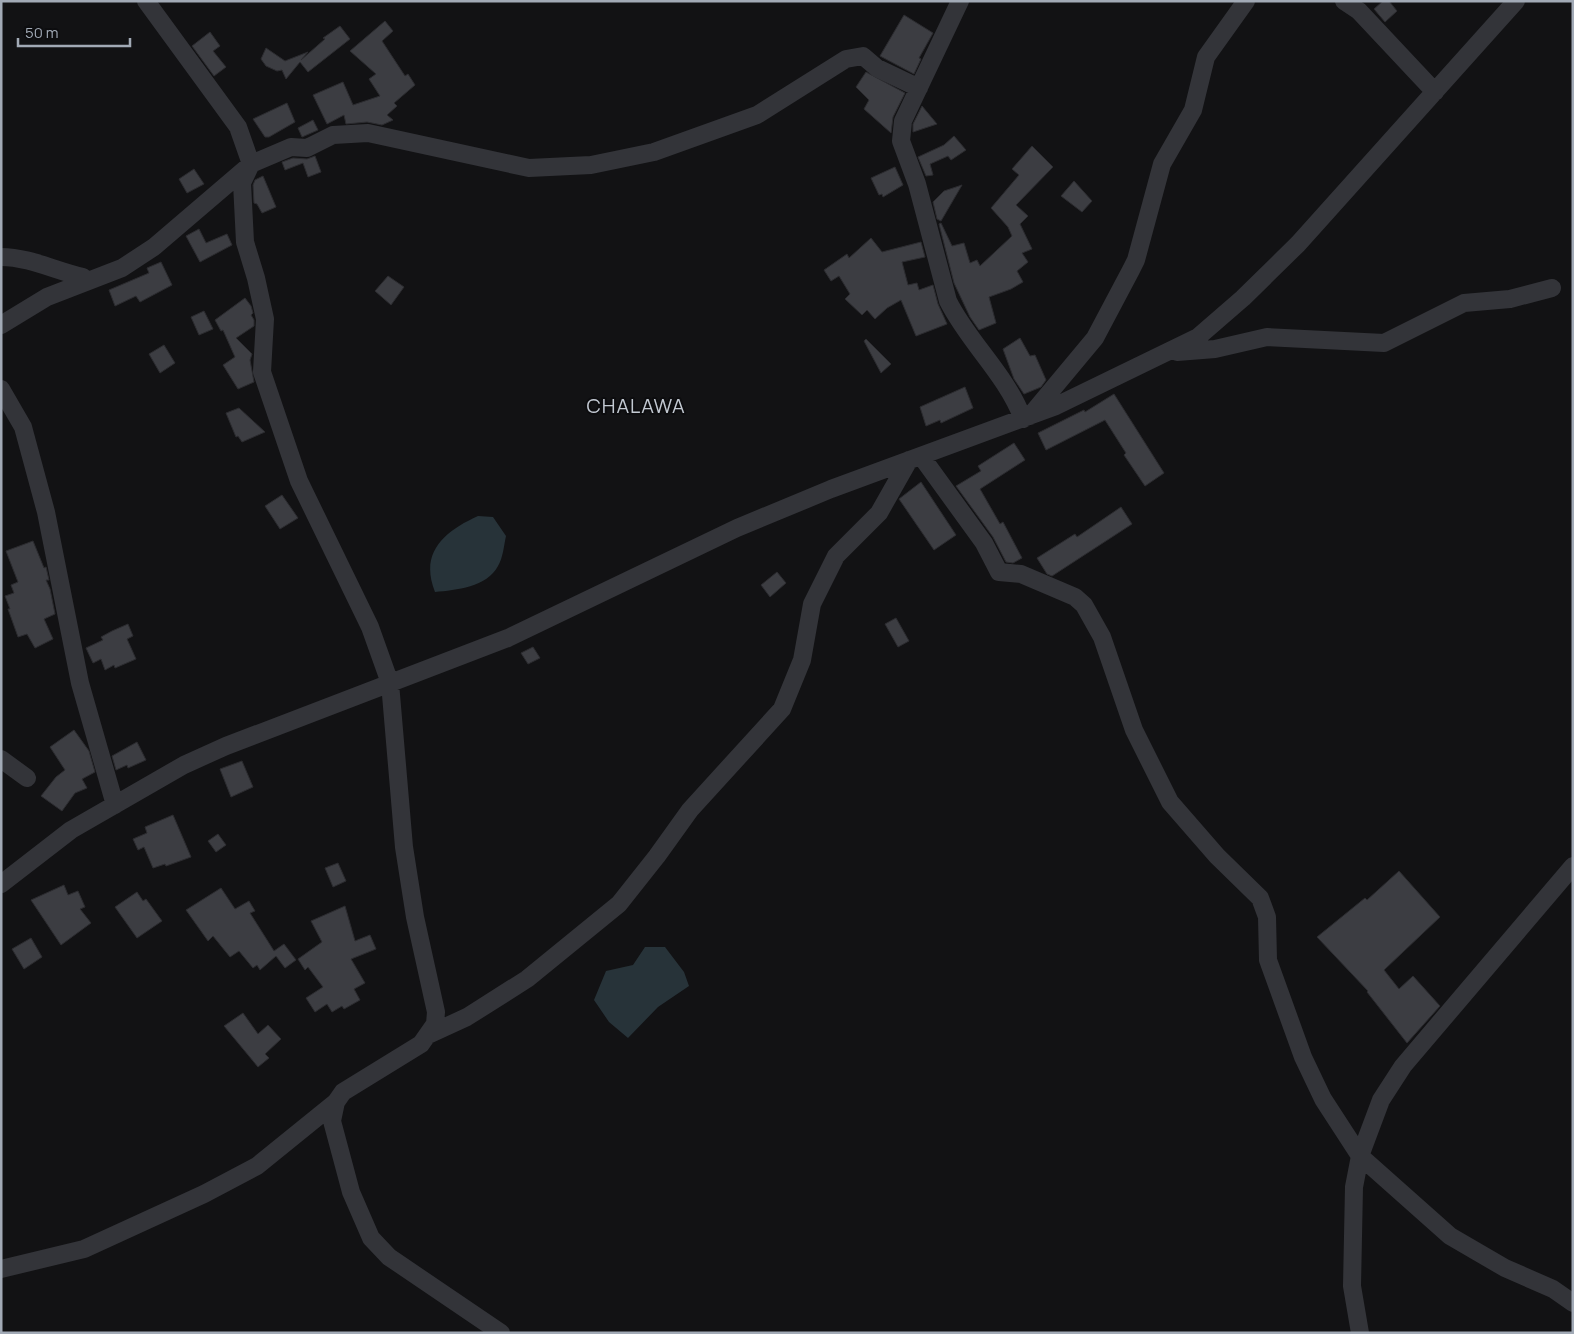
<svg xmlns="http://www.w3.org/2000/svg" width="1574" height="1334" font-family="Manrope,sans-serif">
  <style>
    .water { fill: #273339 }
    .building { fill: #3c3d42; stroke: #2c2c30 }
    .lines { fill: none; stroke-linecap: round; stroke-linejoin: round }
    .minor { stroke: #333439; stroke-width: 18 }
    .labels { text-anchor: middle; stroke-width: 4; stroke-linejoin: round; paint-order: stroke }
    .quarter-label { font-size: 20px; letter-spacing: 1px; fill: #c3c9d2; stroke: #0d0d0f }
  </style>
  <rect width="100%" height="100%" fill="#121214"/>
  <path class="water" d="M478 516 493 517 506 536C504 545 503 558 498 566 487 587 456 590 435 592 419 552 445 531 478 516Z
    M645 947H665L684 972 689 986 658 1007 628 1038 609 1022 594 1000 606 971 633 965Z"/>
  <path class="building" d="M1383 1H1389L1397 11 1385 22 1374 9Z
    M904 15 933 33 919 58 921 59 914 74 880 56Z
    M385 21 393 31 382 41 405 76 408 74 415 85 394 103 397 106 387 115 393 120 382 125 367 122 346 124 344 115 327 124 313 95 343 82 353 105 380 96 369 79 376 74 350 51Z
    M340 26 350 39 308 72 300 62 286 79 282 70 277 71 266 66 261 59 266 48 285 61 308 52 301 60 325 39 323 38Z
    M210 32 220 46 213 51 226 67 214 76 192 46Z
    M866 72 905 93 893 117 891 133 864 109 869 100 856 87Z
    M287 103 295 122 269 137H265L253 119Z
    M922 106 937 124 913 132V124Z
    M313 120 318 130 302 137 298 128Z
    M954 136 966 150 951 160 948 156 930 164 933 175 926 176 918 157 944 145Z
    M1032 146 1053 167 1016 205 1028 216 1020 224 1032 249 1022 253 1028 262 1017 271 1023 282 1011 289 989 297 996 323 979 330 970 317 954 283 939 224 941 223 952 246 964 243 970 263 977 260 980 266 1012 236 1008 227 991 208 1019 175 1012 169Z
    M315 156 321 172 308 177 303 163 285 170 282 162 293 158 307 159Z
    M895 167 903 185 883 197 882 194 879 195 871 178Z
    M194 169 204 184 187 193 179 179Z
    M263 176 276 207 262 213 257 204 254 203 253 185 255 180Z
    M1074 181 1092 201 1082 212 1061 196Z
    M962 185 941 221 937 219 933 202 944 191Z
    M199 229 206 243 227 234 232 245 200 262 186 236Z
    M871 238 882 252 921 242 925 257 902 262 908 285 917 283 919 290 933 285 938 304 947 324 916 336 901 300 887 308 875 319 867 310 862 315 845 299 850 294 839 276 831 281 824 270 847 254 849 258Z
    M161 262 172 285 140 302 136 296 115 306 109 290 149 273 147 268Z
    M388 276 404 287 391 305 375 291Z
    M245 298 251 306 253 313 251 315 254 320V326L236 338 252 354 250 360 254 382 238 389 223 365 235 357 223 330 221 331 215 320Z
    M204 311 213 329 199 335 191 317Z
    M1020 338 1030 356 1035 355 1046 380 1041 387 1024 394 1014 379 1003 349Z
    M866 339 891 364 881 373 864 341Z
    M164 345 175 363 160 373 149 354Z
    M965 387 973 408 941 423 940 420 926 426 920 407Z
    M1114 394 1164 473 1145 486 1124 455 1126 453 1105 420 1046 450 1038 433 1084 410 1085 412Z
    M239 408 265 432 242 442 238 436 236 437 226 413Z
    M1014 443 1025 460 980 489 1000 524 1003 522 1022 558 1013 563 1006 562 993 537 956 486 981 471 978 466Z
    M921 482 956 535 934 550 899 499Z
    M282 495 298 518 280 529 265 506Z
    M1121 507 1132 524 1052 576 1047 574 1037 558 1075 534 1077 537Z
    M33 541 44 568 46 567 49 580H46L50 589 55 614 44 619 53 639 35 648 27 634 18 637 8 609H10L5 596 14 593 11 585 18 582 6 551Z
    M777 572 786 583 770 597 761 585Z
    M896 618 909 641 898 647 885 624Z
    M128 624 133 636 127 639 136 659 115 668 114 665 105 670 101 659 93 663 86 648 103 640 101 637 112 631Z
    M533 647 540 658 528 664 521 653Z
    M74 730 89 751 95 772 82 779 87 788 75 793 62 811 41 796 56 777 65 770 50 747Z
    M137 742 146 760 128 768 127 765 116 770 112 756Z
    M242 761 253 787 231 797 220 769Z
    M173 815 191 857 166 866 165 864 153 868 144 847 138 850 133 839 147 833 145 827Z
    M218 834 226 845 216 852 208 841Z
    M338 863 346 881 333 887 325 868Z
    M1399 871 1440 917 1384 970 1399 989 1413 976 1440 1006 1407 1043 1367 992 1368 991 1317 937 1365 898 1367 900Z
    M64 885 68 895 78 891 85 907 80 909 91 923 61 945 31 900Z
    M221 888 235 909 249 901 255 911 250 913 274 951 284 944 296 960 285 968 276 956 260 970 257 965 253 968 239 951 230 957 213 936 208 941 186 910Z
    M137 892 143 901 146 899 162 921 137 938 115 907Z
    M345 906 355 941 370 935 376 949 351 959 365 983 354 989 360 1000 344 1009 342 1006 332 1012 327 1004 315 1012 306 998 323 987 308 967 305 970 298 959 322 942 311 921Z
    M31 938 42 957 24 969 12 949Z
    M243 1013 258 1034 268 1025 281 1039 265 1054 269 1058 258 1067 224 1026Z"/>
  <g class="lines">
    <path class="minor" d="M960 1 903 121 901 141 917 184 948 301C969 343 1006 374 1023 419
      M1344 1 1359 11 1435 92
      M1 257C29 257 56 271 83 277L87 281
      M1 325 47 297 122 268 154 247 251 164 291 147 307 148 333 135 368 133 529 168 591 165 654 152 757 115 846 59 863 56 877 68 919 88
      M1177 352 1215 349 1267 337 1384 343 1464 303 1510 299 1552 288
      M1 389 23 427 46 512 80 683 115 805
      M1030 416 1095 338 1131 270 1136 260 1162 164 1193 110 1206 57 1246 1
      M921 456 984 543 999 572 1021 574 1075 597 1084 605 1102 637 1134 730 1170 802 1217 856 1260 898 1267 917 1268 960 1303 1057 1323 1099 1360 1156 1450 1236 1505 1268 1553 1289 1573 1303
      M1 759 27 778
      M1 884 71 830 184 765 226 746 508 638 737 528 831 489 1056 406 1198 337 1243 298 1298 244 1516 1
      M430 1034 467 1017 527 979 619 904 657 856 690 810 782 709 802 660 812 604 836 556 879 513 909 460
      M336 1102 332 1121 351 1192 371 1238 389 1257 501 1333
      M1 1269 84 1249 204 1194 257 1166 336 1102 343 1092 421 1044 435 1024 436 1012 415 917 404 847 390 683 370 627 299 481 262 372 265 319 256 278 245 242 242 183 251 164 238 127 146 1
      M1360 1333 1352 1286 1354 1187 1360 1156 1381 1100 1403 1066 1573 866"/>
  </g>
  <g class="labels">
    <g class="quarter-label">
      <text x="636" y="413">CHALAWA</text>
    </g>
  </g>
  <rect width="1574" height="1334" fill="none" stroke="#a2aab6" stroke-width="5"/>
  <path d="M18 38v8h112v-8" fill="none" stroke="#a2aab6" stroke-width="2.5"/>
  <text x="25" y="38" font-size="15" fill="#a2aab6" stroke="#0d0d0f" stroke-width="4" paint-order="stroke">50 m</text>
</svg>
